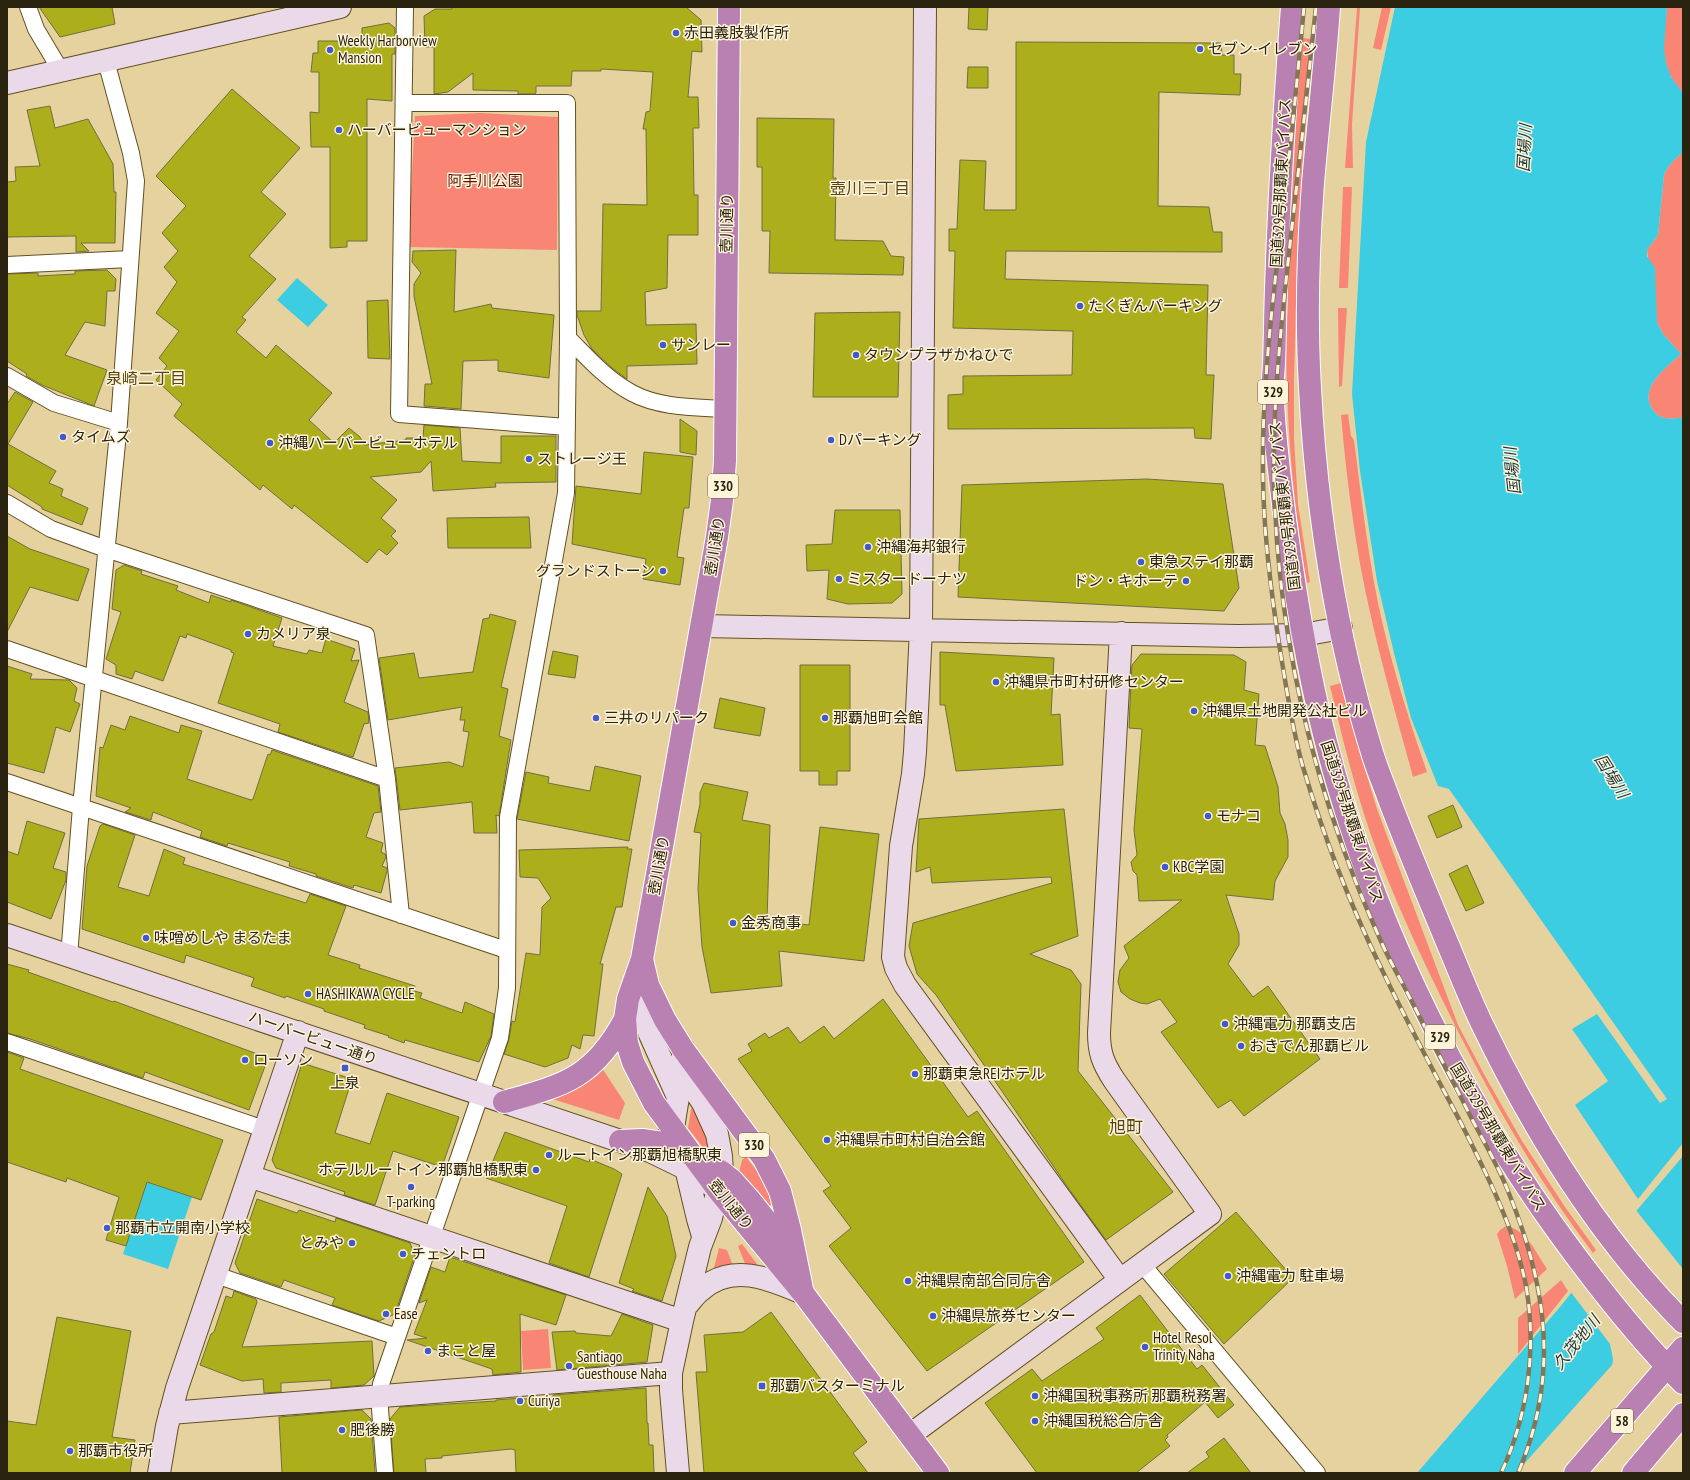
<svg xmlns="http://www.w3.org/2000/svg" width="1690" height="1480" font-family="'PT Sans Narrow','Noto Sans JP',sans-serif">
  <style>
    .green { fill: #f98674 }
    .water { fill: #3ccde3 }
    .pier { fill: #e6d29f }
    .building { fill: #adae1c; stroke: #6f703e }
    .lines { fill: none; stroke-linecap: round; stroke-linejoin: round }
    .street-casing { stroke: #625120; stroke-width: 18 }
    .secondary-casing { stroke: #625120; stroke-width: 24 }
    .highway-casing { stroke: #fff; stroke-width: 24 }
    .street { stroke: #fff; stroke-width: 16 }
    .secondary { stroke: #ead9e8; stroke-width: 22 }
    .highway { stroke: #b881b2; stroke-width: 22 }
    .rail-casing { stroke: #847654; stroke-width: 4.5 }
    .rail { stroke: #fef4da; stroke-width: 3; stroke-dasharray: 9; stroke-linecap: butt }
    .poi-dot { fill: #4159cc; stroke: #fef4da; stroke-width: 1.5 }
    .labels { text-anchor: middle; stroke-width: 3; stroke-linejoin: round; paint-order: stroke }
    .shield { fill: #fef4da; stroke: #6a624c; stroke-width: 1 }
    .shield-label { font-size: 14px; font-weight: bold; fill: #2a230f }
    .poi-label { font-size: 15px; fill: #2a230f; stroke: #fef4da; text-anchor: start }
    .park-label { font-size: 15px; fill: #5c1008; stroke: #fef4da }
    .street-label { font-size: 15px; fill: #2a230f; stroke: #fef4da }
    .water-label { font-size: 16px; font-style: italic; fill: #1b383d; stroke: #fef4da }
    .neighbourhood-label { font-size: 16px; fill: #574614; stroke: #fef4da }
    .quarter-label { font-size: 17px; fill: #574614; stroke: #fef4da }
  </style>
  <rect width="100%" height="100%" fill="#e6d29f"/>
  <path class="green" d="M1382 7H1391L1381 50 1373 48Z
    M1667 7H1683V93C1676 84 1668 75 1666 63 1661 46 1666 25 1667 7Z
    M1357 8H1360L1352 124 1353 168H1345Z
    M1303 38 1311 39 1298 234 1294 379V439L1298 504 1310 582 1307 583C1283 452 1283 318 1290 186 1293 137 1299 87 1303 38Z
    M480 113 558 117 557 250 408 247 415 116Z
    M1683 152V418C1677 417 1670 420 1665 418 1658 417 1654 412 1651 407 1640 386 1668 366 1681 354L1663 334 1657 322 1647 250 1658 235 1664 175C1668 165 1675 159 1683 152Z
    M1343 187H1352L1348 288H1339Z
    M1338 308H1347L1342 386 1339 387Z
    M1348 414 1351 436 1354 440C1361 494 1367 549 1378 603 1390 660 1408 717 1427 772L1413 777C1399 725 1384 674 1372 621 1356 554 1347 484 1341 415Z
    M1341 683 1354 733 1377 809 1458 1025 1485 1076 1522 1141 1565 1207 1596 1250 1593 1253C1532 1173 1484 1085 1440 995 1411 935 1383 875 1363 811 1350 770 1340 728 1330 686Z
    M602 1068 625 1103 619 1120 549 1098Z
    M695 1108 704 1128 711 1158 688 1128 691 1109Z
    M746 1157 768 1185 771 1205 768 1208 739 1173 742 1160Z
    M1506 1226C1526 1229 1536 1253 1547 1269L1515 1299 1507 1266 1497 1234 1500 1230Z
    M742 1244 760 1268 746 1266 738 1246Z
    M719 1248 727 1250 733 1266 713 1272Z
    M1561 1280 1568 1291 1518 1354V1318Z
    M548 1329 551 1368 523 1370 521 1331Z"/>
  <path class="water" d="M1395 7H1667L1664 48 1666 63 1671 77 1683 93V152C1675 159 1668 165 1664 175L1658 235 1647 250V256L1655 268 1657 322 1663 334 1681 354C1668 366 1640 386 1651 407 1654 412 1658 417 1665 418 1670 420 1677 417 1683 418V1143L1638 1199 1575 1105 1608 1081 1572 1029 1597 1014 1660 1103 1667 1099 1449 789 1438 786 1411 718 1394 653 1377 581 1360 471 1352 394 1366 142Z
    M297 278 328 305 308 327 277 300Z
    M1683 1156V1285L1516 1473H1417L1560 1307 1638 1209Z
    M147 1182 192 1197 168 1269 123 1254Z"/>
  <path class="pier" d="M1635 1209 1683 1269V1288L1612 1368 1613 1359 1610 1344 1570 1291Z"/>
  <path class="building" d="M39 7H112L115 24 60 37Z
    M452 7H686L701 20 702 52 692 51 688 97H698L699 128H693L694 195H698V235H668L667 288 645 292 646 325 696 324 697 364 627 366V379L612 368 592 349 584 335 577 315V311H601L603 204 647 205 646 129H643L646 112 650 111 653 72 601 69V71H572L571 86H536V93L534 94H518V91L473 90V73L448 92 434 94V47H425L424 16 435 9H452Z
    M969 7H988L987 30 968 29Z
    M389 23 395 28V54H392V101L367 99V241H347V247L330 248V147H311L310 112 319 113V72H311L313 53H318V41H362V28Z
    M1016 42 1221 43 1222 55H1234V74H1241L1240 95 1159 92 1158 206 1209 207 1213 232H1222V252L1006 251 1005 279 1208 285 1206 375H1214L1211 439 1195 438 1194 428 948 429V395L963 394V376L1072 375 1073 331 953 328 955 251H949V229H957L960 160 986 161 984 210H1016Z
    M968 67H988V88H967Z
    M232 89 300 148 261 192 286 214 249 256 276 279 242 317 246 320 236 332 266 358 276 345 332 393 309 420 334 443 349 428 360 437 364 445 406 440V438H423L424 425 460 428 462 461 501 463V436H556V482L495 483 496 487 433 491 431 461 421 472 370 477 397 500 381 518 396 531 391 536 398 543 387 555 379 549 367 563 294 505 292 509 263 485 260 490 174 416 182 404 156 380 167 366 159 358 179 331 156 313 177 282 164 267 178 251 162 233 186 206 156 176Z
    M50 106 55 128 88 119 113 164 114 192H116L115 243H81L89 251 76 252V236L7 237V182L16 181 15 167 40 166 27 110Z
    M757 118 834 119 833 178H836L835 240 883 241 891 256 904 257 903 275 769 273 770 231H762V167H757Z
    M456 250 454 312 491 304 492 308 554 315 549 378 498 371V360L463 361 461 409 424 406 425 384H432L414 296V284L421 273 412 262 413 251Z
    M107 270 116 279 115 291H107L105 326 85 322 65 355 107 370 94 406 42 385 26 376 27 374 7 361V274L38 273V276L75 274V271Z
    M388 300 390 359 368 358 367 301Z
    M900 312 898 397H813L815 313Z
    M15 392 33 402 8 444 56 471 49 483 63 489 61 496 88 508 82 525 42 509V507L7 485V404Z
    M680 419 697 431 696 455 680 452Z
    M644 452 693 457 689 508H684L677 557 684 558 680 585 643 579 646 559 572 544 576 486 641 494Z
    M1147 479 1223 484 1239 588 1224 611 958 597 962 485Z
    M835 510H900L902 594 892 603 848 604 827 599 829 570 807 571 806 545 832 544Z
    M529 517 531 548H448L447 518Z
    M7 536 30 549 89 569 78 601 30 587 7 632Z
    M124 565 142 571 141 574 178 586 176 590 209 603 211 595 231 602V600L282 618 273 646 307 654 309 650 322 653 326 639 355 649 351 661 359 660 344 702 368 712 369 723 364 724 353 757 278 732 280 724 218 703 234 653 231 652V650L187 634 186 638 180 636 163 681 135 671 132 679 116 674V665L106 659 121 612 112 609 116 570Z
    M490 614 516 621 501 687 508 689 499 736 511 740 499 816 496 815 497 833H474L472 802 400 810 395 768 449 762 463 767 469 732 463 731 465 720H460L462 707 388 720 379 658 414 653 419 678 473 672 483 619 489 618Z
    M553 651 578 656 575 678 548 674Z
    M940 652 1054 658 1051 715 1060 714 1063 765 956 771 945 705H940Z
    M1141 654 1234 655 1246 662 1244 690 1259 694 1255 745 1265 746 1278 787 1280 813 1285 824 1288 840V857L1275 881 1273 900 1226 895 1239 934V945L1228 964 1253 997 1268 986 1320 1059 1244 1116 1231 1100 1218 1108 1161 1032 1177 1022 1160 999 1147 1004 1140 1003 1130 999 1121 992 1118 982 1120 970 1129 958 1124 946 1182 900 1139 901 1137 875 1133 871 1131 862 1137 855 1134 830 1142 729 1129 728 1130 704 1132 665Z
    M800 665H850V771H837V785H819V771H800Z
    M7 666 32 674 30 679 69 680 77 688 74 701 80 704 70 732 56 727 44 773 7 763Z
    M720 698 765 708 760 736 714 728Z
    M130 716 179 733 181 725 202 731 187 779 251 800 253 799 268 754 270 755 272 750 378 786 381 812 374 813 366 837 383 843 381 852 385 854 386 857 382 866 387 868V871L381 893 354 885 353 888 316 876V874L289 866 290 862 228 843 227 846 200 837 202 831 153 812 151 820 125 812 131 808 96 796 100 747 103 748 111 725 125 730Z
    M595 766 641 776 629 841 517 819 526 772 549 777 548 783 590 791Z
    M704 783 748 792 742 820 770 825 767 920 809 925 820 827 879 834 864 961 779 951 782 986 711 993 702 947 698 889 701 833 694 832 700 804V793Z
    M1453 805 1462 827 1437 838 1428 816Z
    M1064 809 1078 936 1030 954 1071 970 1081 984 1078 1071 1173 1192 1106 1240 1069 1189 936 995 917 974 909 946 913 923 1052 883 1051 877 932 883 930 867 916 872 919 819Z
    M27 821 65 833 53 868 66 872V880L51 919 7 902V851L18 855Z
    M103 824 135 835 118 887 149 896 164 849 185 858 183 864 274 893 306 903 310 894 346 906 328 955 360 965 359 968 415 986 414 991 422 993 420 998 462 1013 465 1002 494 1014 491 1036 479 1062 405 1040 404 1043 388 1037 389 1036 364 1028 365 1025 324 1011V1009L286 996 285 998 251 986 254 978 186 955 184 963 82 929 87 866 100 826Z
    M628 847 627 849H632L622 907H616L600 964H603L594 1036 583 1035 580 1049 572 1045 568 1058 545 1067 504 1054 509 1039 512 1021 515 1022 526 953 540 955 542 907 551 898 538 878 520 877 519 850Z
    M1467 865 1484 903 1466 911 1449 874Z
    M7 964 29 970 28 972 113 1002 114 1001 268 1058 249 1110 145 1072 143 1078 30 1039 7 1033Z
    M883 999 968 1117 977 1111 1084 1262 927 1371 829 1246 851 1228 823 1191 831 1186 738 1059 752 1051 748 1044 765 1033 769 1038 788 1027 800 1043 824 1026 834 1039Z
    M7 1052 24 1058 20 1069 223 1140 201 1200 147 1182 126 1246 106 1240 119 1197 67 1178 66 1182 7 1162Z
    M302 1063 352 1079 335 1133 370 1144 387 1093 459 1117 442 1167 393 1151 375 1205 344 1195 345 1192 276 1168 272 1160Z
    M505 1132 589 1162 590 1159 614 1169 622 1174 589 1277 549 1263 567 1206 486 1178Z
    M648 1187 667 1216 676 1256 662 1301 632 1291 634 1289 619 1283Z
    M257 1199 297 1213 299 1210 335 1222 336 1218 410 1243 415 1255 395 1314 379 1321 332 1305 335 1298 284 1280 281 1287 240 1273 235 1263Z
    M1236 1212 1293 1278 1224 1344 1164 1274Z
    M450 1257 566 1295 556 1325 520 1314 521 1372 493 1375 492 1369 407 1340 427 1338 414 1334 427 1300 419 1303 431 1267 445 1272Z
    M234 1291 256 1299 257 1302 242 1347 372 1341 374 1376 364 1385 331 1388V1380L281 1383V1392L264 1393 263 1379 242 1381 200 1365 211 1334 214 1332 226 1296 232 1298Z
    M1140 1295 1197 1369 1202 1365 1234 1405 1218 1418 1205 1402 1167 1435 1168 1437 1165 1440 1170 1446 1136 1473H1037L985 1403 1032 1369 1042 1381 1104 1339 1096 1328Z
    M771 1312 867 1442 853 1453 868 1473H704L696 1372H707L704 1335 743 1332Z
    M622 1314 653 1325 647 1362 557 1370 552 1332 575 1331 576 1333 611 1336Z
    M57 1317 131 1331 112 1437 135 1440 130 1473H7V1421L36 1425Z
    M646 1388 647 1423H648L649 1445H653L654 1473H516L515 1450 511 1449 442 1456V1458L425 1459 426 1473H394L390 1419 400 1407 496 1401V1400L521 1398V1399L553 1398V1395Z
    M362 1410 371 1419 375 1473H282L279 1417Z
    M1224 1438 1251 1473H1187L1209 1457 1206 1452Z"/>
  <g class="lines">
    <defs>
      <path id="street" d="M28 7 36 29 61 71
        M405 7 399 414 567 427
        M7 265 130 259
        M568 338C588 358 607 380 632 393 660 408 695 407 725 409
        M7 376 54 403 119 423
        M7 503 51 529 106 549 366 635 387 779 401 915
        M7 649 387 779
        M7 782 506 950
        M69 956 81 807 119 423 136 181 131 153 106 61
        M7 1042 264 1129
        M1142 1264 1317 1473
        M216 1275 397 1337
        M385 1473 379 1396 381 1384 500 1038 507 988 508 817 566 493 568 338 567 103H404"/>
      <path id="secondary" d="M925 7 921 629 915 752 913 774 901 846 893 957 896 968 905 985 1120 1280
        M7 83 340 7
        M702 626 1238 636 1303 635 1341 628
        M7 935 650 1151 687 1169 715 1188
        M648 985 644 1011 649 1032 678 1097 673 1128 665 1141
        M684 1160 698 1219 703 1236
        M249 1176 682 1321
        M686 1306C691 1301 695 1294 701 1290 732 1262 770 1279 803 1293
        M170 1413 671 1373
        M910 1435 1210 1214 1114 1080C1103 1063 1099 1053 1099 1033L1121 633
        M159 1473 167 1426 177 1388 298 1032
        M678 1473 671 1390V1373L682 1321 700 1247 711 1218 722 1172 721 1156 717 1134 703 1103 683 1073V1049"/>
      <path id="highway" d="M729 7 725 461 722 500 717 537 642 959 628 999 625 1019 627 1043 633 1062 654 1103 718 1190 803 1293 938 1473
        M1292 7C1285 101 1279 195 1276 289 1275 314 1275 339 1274 364 1273 376 1272 389 1273 401 1275 445 1281 490 1287 534 1299 618 1313 701 1337 782 1383 939 1457 1089 1551 1222 1591 1278 1634 1334 1683 1383
        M1329 7C1325 66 1318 124 1313 183 1308 250 1306 320 1310 388 1316 507 1336 635 1371 749 1376 767 1384 785 1390 802 1408 849 1427 894 1446 940 1458 968 1469 997 1482 1024 1534 1132 1599 1237 1683 1322
        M642 959 648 985 665 1020 683 1049 764 1159 780 1191 790 1230 802 1289
        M504 1102C564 1085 594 1078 625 1019
        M620 1141 642 1140 663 1143 681 1149 722 1172 732 1180 750 1200 793 1254
        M1575 1473 1683 1348
        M1633 1473 1683 1414"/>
    </defs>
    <use href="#street" class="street-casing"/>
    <use href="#secondary" class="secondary-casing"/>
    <use href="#highway" class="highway-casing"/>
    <use href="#street" class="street"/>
    <use href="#secondary" class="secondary"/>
    <use href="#highway" class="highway"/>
    <defs>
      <path id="rail" d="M1304 7C1299 60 1294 114 1288 167 1277 271 1261 374 1263 480 1264 541 1272 601 1282 662 1288 697 1293 733 1303 767 1324 838 1351 907 1384 974 1408 1024 1435 1074 1461 1123 1487 1175 1515 1229 1526 1286 1537 1349 1528 1416 1501 1473
        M1316 7C1308 83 1300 159 1291 235 1282 318 1272 403 1274 487 1279 645 1315 795 1380 939 1389 960 1401 980 1411 1000 1432 1041 1453 1082 1474 1123 1486 1145 1499 1168 1508 1191 1547 1286 1560 1376 1518 1473"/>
    </defs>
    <use href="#rail" class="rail-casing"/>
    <use href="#rail" class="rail"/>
  </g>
  <g class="poi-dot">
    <circle cx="676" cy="33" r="4"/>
    <circle cx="1200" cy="49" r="4"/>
    <circle cx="330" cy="50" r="4"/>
    <circle cx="339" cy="130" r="4"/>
    <circle cx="1080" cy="306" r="4"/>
    <circle cx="663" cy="345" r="4"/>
    <circle cx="856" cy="355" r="4"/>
    <circle cx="63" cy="437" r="4"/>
    <circle cx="831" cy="440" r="4"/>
    <circle cx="270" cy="443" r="4"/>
    <circle cx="529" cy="459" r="4"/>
    <circle cx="868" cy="547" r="4"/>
    <circle cx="1141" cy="562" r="4"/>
    <circle cx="663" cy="571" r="4"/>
    <circle cx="839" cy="579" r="4"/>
    <circle cx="1186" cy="581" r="4"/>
    <circle cx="248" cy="634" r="4"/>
    <circle cx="996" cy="682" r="4"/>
    <circle cx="1194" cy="711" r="4"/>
    <circle cx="596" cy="718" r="4"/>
    <circle cx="825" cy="718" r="4"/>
    <circle cx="1208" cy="816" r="4"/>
    <circle cx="1165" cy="867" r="4"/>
    <circle cx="733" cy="923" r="4"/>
    <circle cx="146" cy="938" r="4"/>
    <circle cx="308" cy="994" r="4"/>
    <circle cx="1225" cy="1024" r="4"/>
    <circle cx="1241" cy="1046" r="4"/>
    <circle cx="245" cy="1060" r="4"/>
    <rect x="341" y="1064" width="8" height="8" rx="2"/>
    <circle cx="915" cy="1074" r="4"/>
    <circle cx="827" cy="1140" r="4"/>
    <circle cx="549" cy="1155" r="4"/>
    <circle cx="536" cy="1170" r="4"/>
    <circle cx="411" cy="1187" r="4"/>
    <circle cx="107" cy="1228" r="4"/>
    <circle cx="352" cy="1243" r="4"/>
    <circle cx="403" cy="1254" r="4"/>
    <circle cx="1228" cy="1276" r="4"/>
    <circle cx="908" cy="1281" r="4"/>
    <circle cx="386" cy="1314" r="4"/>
    <circle cx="933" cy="1316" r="4"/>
    <circle cx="1145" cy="1347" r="4"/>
    <circle cx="428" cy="1351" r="4"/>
    <circle cx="569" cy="1366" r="4"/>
    <rect x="758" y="1382" width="8" height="8" rx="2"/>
    <circle cx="1035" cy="1396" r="4"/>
    <circle cx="520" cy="1401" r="4"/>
    <circle cx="1035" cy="1421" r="4"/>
    <circle cx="342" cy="1430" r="4"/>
    <circle cx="70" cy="1451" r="4"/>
  </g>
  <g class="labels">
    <g class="shield">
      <rect x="1258" y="380" width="30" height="24" rx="3"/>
      <rect x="708" y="474" width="30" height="24" rx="3"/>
      <rect x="1425" y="1025" width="30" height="24" rx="3"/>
      <rect x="739" y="1133" width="30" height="24" rx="3"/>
      <rect x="1611" y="1409" width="22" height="24" rx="3"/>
    </g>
    <g class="shield-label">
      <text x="1273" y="397">329</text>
      <text x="723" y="491">330</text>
      <text x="1440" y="1042">329</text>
      <text x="754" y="1150">330</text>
      <text x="1622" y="1426">58</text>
    </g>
    <g class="poi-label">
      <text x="684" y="38">赤田義肢製作所</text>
      <text x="338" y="46">Weekly Harborview<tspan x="338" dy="17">Mansion</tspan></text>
      <text x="1208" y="54">セブン-イレブン</text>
      <text x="347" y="135">ハーバービューマンション</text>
      <text x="1088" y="311">たくぎんパーキング</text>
      <text x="671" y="350">サンレー</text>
      <text x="864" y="360">タウンプラザかねひで</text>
      <text x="71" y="442">タイムズ</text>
      <text x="839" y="445">Dパーキング</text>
      <text x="278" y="448">沖縄ハーバービューホテル</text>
      <text x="537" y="464">ストレージ王</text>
      <text x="876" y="552">沖縄海邦銀行</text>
      <text x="1149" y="567">東急ステイ那覇</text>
      <text x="655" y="576" text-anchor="end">グランドストーン</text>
      <text x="847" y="584">ミスタードーナツ</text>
      <text x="1178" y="586" text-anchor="end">ドン・キホーテ</text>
      <text x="256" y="639">カメリア泉</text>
      <text x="1004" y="687">沖縄県市町村研修センター</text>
      <text x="1202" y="716">沖縄県土地開発公社ビル</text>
      <text x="604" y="723">三井のリパーク</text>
      <text x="833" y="723">那覇旭町会館</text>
      <text x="1216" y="821">モナコ</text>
      <text x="1173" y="872">KBC学園</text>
      <text x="741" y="928">金秀商事</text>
      <text x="154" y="943">味噌めしや まるたま</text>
      <text x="316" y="999">HASHIKAWA CYCLE</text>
      <text x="1233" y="1029">沖縄電力 那覇支店</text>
      <text x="1249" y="1051">おきでん那覇ビル</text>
      <text x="253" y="1065">ローソン</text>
      <text x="923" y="1079">那覇東急REIホテル</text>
      <text x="345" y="1088" text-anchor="middle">上泉</text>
      <text x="835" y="1145">沖縄県市町村自治会館</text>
      <text x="557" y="1160">ルートイン那覇旭橋駅東</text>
      <text x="528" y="1175" text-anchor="end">ホテルルートイン那覇旭橋駅東</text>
      <text x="411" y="1207" text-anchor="middle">T-parking</text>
      <text x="115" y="1233">那覇市立開南小学校</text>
      <text x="344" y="1248" text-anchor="end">とみや</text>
      <text x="411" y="1259">チェントロ</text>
      <text x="1236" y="1281">沖縄電力 駐車場</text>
      <text x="916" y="1286">沖縄県南部合同庁舎</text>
      <text x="394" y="1319">Ease</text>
      <text x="941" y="1321">沖縄県旅券センター</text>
      <text x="1153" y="1343">Hotel Resol<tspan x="1153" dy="17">Trinity Naha</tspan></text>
      <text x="436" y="1356">まこと屋</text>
      <text x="577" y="1362">Santiago<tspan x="577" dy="17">Guesthouse Naha</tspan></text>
      <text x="770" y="1391">那覇バスターミナル</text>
      <text x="1043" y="1401">沖縄国税事務所 那覇税務署</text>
      <text x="528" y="1406">Curiya</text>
      <text x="1043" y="1426">沖縄国税総合庁舎</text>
      <text x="350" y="1435">肥後勝</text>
      <text x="78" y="1456">那覇市役所</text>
    </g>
    <g class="park-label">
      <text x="485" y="186">阿手川公園</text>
    </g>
    <g class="street-label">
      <text transform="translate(1281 183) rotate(-87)" y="5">国道329号那覇東バイパス</text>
      <text transform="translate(727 223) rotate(-89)" y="5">壺川通り</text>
      <text transform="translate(1285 506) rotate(-97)" y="5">国道329号那覇東バイパス</text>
      <text transform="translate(715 546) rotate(-81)" y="5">壺川通り</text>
      <text transform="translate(1352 822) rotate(72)" y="5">国道329号那覇東バイパス</text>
      <text transform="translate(659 865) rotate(-80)" y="5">壺川通り</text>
      <text transform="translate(313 1038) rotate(19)" y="5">ハーバービュー通り</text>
      <text transform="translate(1498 1137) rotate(59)" y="5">国道329号那覇東バイパス</text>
      <text transform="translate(731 1205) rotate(51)" y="5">壺川通り</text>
    </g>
    <g class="water-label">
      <text transform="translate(1524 148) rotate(-87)" y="6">国場川</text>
      <text transform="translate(1512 471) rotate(-96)" y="6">国場川</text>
      <text transform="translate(1612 776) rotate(58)" y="6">国場川</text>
      <text transform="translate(1576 1342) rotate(-51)" y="6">久茂地川</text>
    </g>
    <g class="neighbourhood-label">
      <text x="870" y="194">壺川三丁目</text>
      <text x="146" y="384">泉崎二丁目</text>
    </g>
    <g class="quarter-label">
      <text x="1126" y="1133">旭町</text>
    </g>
  </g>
  <rect width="1690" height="1480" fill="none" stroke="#2a230f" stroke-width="16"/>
</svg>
